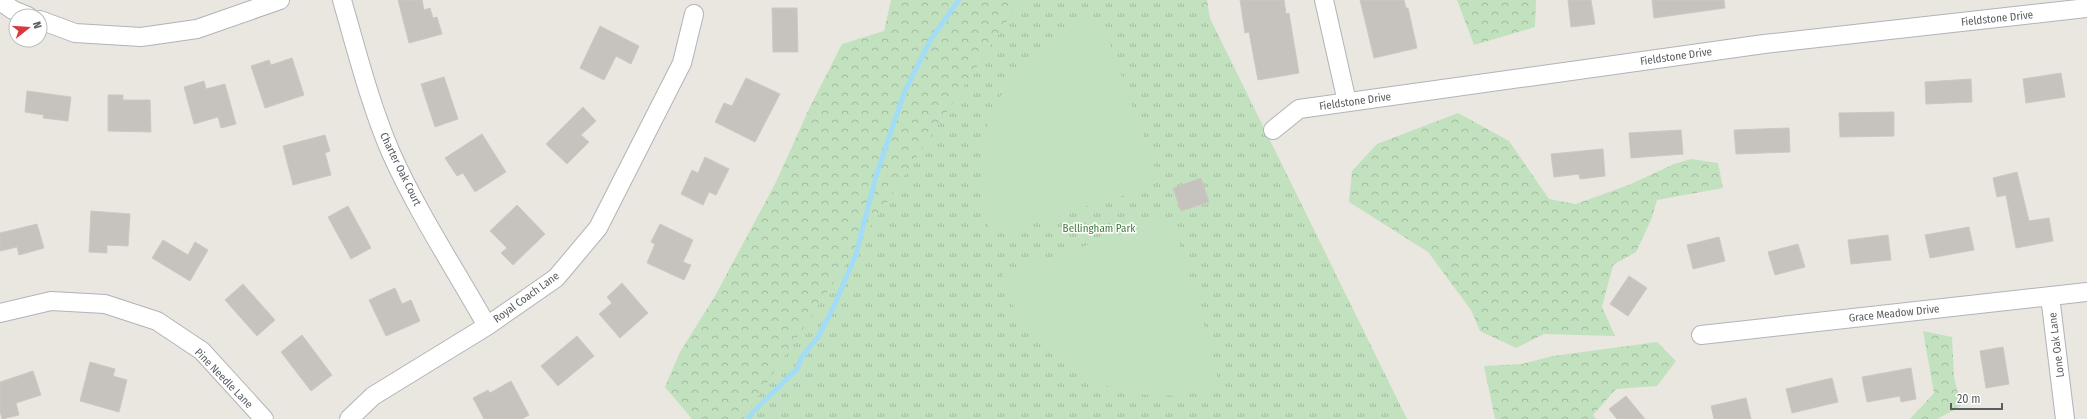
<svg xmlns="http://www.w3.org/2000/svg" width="2087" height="419" font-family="'Fira Sans Condensed',sans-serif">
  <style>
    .forest { fill: url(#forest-crowns) }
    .park { fill: url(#park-tufts) }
    .garden { fill: #c2e1be }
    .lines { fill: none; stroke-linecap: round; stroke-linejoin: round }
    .stream { stroke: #a3dcf7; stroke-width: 5 }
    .building { fill: #c6c2bd; stroke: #cec8bf }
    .minor-casing { stroke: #b1b3b7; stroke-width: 20 }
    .minor { stroke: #fff; stroke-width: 18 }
    .labels { text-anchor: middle; stroke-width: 3; stroke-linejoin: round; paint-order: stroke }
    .street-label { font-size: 11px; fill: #595d60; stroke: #fff }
    .park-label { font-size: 11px; fill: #3e7d3a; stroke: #fff }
  </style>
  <defs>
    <pattern id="forest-crowns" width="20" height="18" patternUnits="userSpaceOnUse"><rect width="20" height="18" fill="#c2e1be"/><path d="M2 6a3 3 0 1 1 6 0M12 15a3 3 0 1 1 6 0" fill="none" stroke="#a1ba9e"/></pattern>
    <pattern id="park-tufts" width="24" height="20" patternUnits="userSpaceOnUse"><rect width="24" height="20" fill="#c2e1be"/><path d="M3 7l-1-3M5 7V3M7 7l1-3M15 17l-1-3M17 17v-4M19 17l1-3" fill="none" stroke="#a1ba9e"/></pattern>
  </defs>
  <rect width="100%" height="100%" fill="#eae7e0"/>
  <path class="forest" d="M891 0H1207L1223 99 832 419H692L665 387 680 352 715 296 776 182 809 109 842 44 884 31Z
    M1457 0H1536L1535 27 1474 45Z
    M1458 113 1509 141 1549 199 1576 204 1631 184 1674 164 1691 159 1718 163 1723 188 1657 200 1651 220 1636 252 1613 265 1602 307 1615 336 1544 334 1516 348 1480 331 1471 310 1428 252 1349 202 1352 171 1377 144Z
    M1923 331 1952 337 1954 377 1961 406 1937 419H1910L1934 393Z
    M1657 342 1676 361 1657 386 1616 389 1593 415 1596 419H1495L1484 366 1522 364 1553 356Z"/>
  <path class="park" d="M1021 0H1201L1407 419H743Z"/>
  <path class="garden" d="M1100 17 1157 173 1152 187 990 235C985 209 980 183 981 157 981 141 988 121 995 107 1020 57 1049 37 1100 17Z
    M1161 220 1173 225 1197 297 1220 387C1148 410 1067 387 1025 323 1021 317 1015 310 1012 303 1008 293 1005 283 1002 274Z"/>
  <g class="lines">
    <path class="stream" d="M748 419 752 413 798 368 801 358 818 337 834 306 856 254 876 176 904 93 931 39 959 0"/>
  </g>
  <path class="building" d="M398 0H422L424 10 430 8 433 18 437 17 442 34 409 43Z
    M1240 0H1284L1286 14 1289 13 1299 73 1258 80 1249 32 1245 33Z
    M1360 0H1404L1406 8H1408L1417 48 1374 58Z
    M1568 0H1591L1595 24 1571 27Z
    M1652 0H1724L1725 8 1654 18Z
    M772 8H797L798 52H773Z
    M600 26 639 46 631 64 616 56 604 80 580 68Z
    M292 58 304 95 265 108 251 66 269 60 271 65Z
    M2061 73 2065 97 2026 103 2023 79Z
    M444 77 458 119 435 127 421 84Z
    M746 78 780 94 755 142 715 122 724 103 732 106Z
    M1971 79 1972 102 1926 104 1925 82Z
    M204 81 206 89 225 84 236 124 221 128 218 117 194 124 184 87Z
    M27 91 71 97 68 121 43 118 44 115 25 112Z
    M108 95H123V100H150L151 132 108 131Z
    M583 107 596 121 581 135 589 142 567 164 546 144Z
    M1894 112V136L1840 137 1839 113Z
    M1789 128 1790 152 1736 154 1734 130Z
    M1681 130 1683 154 1631 158 1629 133Z
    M482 134 506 172 475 192 463 173 457 176 445 158Z
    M325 135 330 151 325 153 331 175 293 185 283 146Z
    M1603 149 1605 176 1580 179 1579 174 1554 177 1551 154Z
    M705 157 729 169 716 195 709 192 703 205 681 194 692 170 698 173Z
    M2017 172 2029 221 2049 218 2053 241 2016 248 2006 195 1997 197 1993 178Z
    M1201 178 1209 202 1181 211 1173 188Z
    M517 205 545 234 513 265 501 253 507 248 490 231Z
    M348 206 371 248 351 259 328 217Z
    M91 211 130 214 128 246 107 245V253L89 252Z
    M37 224 44 248 19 255 17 247 0 251V233Z
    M660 224 693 240 683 262 691 265 684 280 647 263 655 244 651 242Z
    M1969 227 1974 250 1930 258 1925 235Z
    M1888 235 1891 260 1851 264 1848 240Z
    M1719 237 1725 261 1693 269 1687 245Z
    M163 240 188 255 195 242 208 250 190 281 152 258Z
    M1798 244 1805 267 1775 275 1768 252Z
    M1629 276 1647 288 1628 316 1610 304Z
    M622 283 648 313 620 338 599 314 612 303 607 297Z
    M243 284 275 320 257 336 225 300Z
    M395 288 402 304 411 300 420 321 386 336 369 300Z
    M302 335 332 375 311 391 281 352Z
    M577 336 594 356 558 386 541 366Z
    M2003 347 2009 384 1986 388 1980 351Z
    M90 362 115 369 113 376 127 380 119 412 80 401Z
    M1911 368 1916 399 1901 402 1900 396 1867 402 1862 377Z
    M33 371 41 395 16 403 19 415 2 419 0 411V382Z
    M1832 378 1838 402 1792 413 1786 389Z
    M511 381 529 415 522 419H484L473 398 488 390 490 393Z
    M1626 396 1645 419H1617L1609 409Z
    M1746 398 1751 419H1714L1711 406Z"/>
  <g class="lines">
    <defs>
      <path id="minor" d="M342 0C357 52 370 104 391 153 418 213 455 269 487 326
        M1324 0 1347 102
        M0 1 13 10 28 16
        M40 20 75 33 141 37 197 29 280 0
        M1273 130 1299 109 1764 44 2087 8
        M2050 296 2065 419
        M0 313 51 301 105 304 157 321 202 351 264 419
        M1701 335 2087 292
        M349 419 373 396 487 326 556 278 598 228 682 63 694 14"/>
    </defs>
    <use href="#minor" class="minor-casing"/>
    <use href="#minor" class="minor"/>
  </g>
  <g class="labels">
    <g class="street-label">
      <text transform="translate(1997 18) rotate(-6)" y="4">Fieldstone Drive</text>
      <text transform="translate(1676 56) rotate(-8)" y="4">Fieldstone Drive</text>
      <text transform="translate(1355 101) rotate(-8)" y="4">Fieldstone Drive</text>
      <text transform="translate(401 169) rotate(64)" y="4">Charter Oak Court</text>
      <text transform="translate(526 297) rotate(-36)" y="4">Royal Coach Lane</text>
      <text transform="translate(1894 313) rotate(-6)" y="4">Grace Meadow Drive</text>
      <text transform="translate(2056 345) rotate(-97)" y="4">Lone Oak Lane</text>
      <text transform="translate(224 378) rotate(46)" y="4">Pine Needle Lane</text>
    </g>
    <g class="park-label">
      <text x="1099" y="232">Bellingham Park</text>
    </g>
  </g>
  <g transform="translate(28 28) rotate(73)"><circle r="19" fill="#ffffff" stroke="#bdbebf"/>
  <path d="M0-3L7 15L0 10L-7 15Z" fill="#d9373c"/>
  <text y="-6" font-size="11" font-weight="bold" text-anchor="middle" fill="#595d60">N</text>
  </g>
  <path d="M1951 403v6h51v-6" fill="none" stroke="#595d60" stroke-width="2"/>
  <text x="1957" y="403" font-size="12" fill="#595d60" stroke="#ffffff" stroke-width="3" paint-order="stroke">20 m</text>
</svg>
